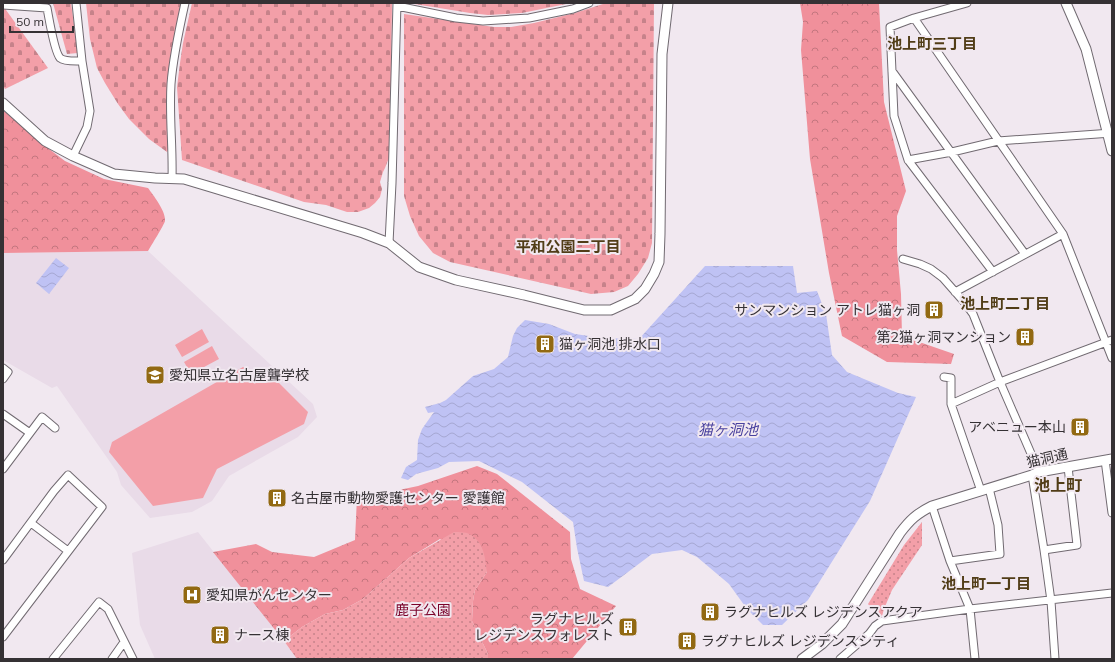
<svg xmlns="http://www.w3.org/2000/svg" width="1115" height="662" font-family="Mulish,'Noto Sans JP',sans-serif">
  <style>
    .built { fill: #e9dbe8 }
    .green { fill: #f39fa8 }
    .forest { fill: url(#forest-crowns) }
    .cemetery { fill: url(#cemetery-stones) }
    .park { fill: url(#park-dots) }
    .water { fill: url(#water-waves) }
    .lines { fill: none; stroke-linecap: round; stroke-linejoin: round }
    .minor-casing { stroke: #716a71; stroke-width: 9 }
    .tertiary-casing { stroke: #716a71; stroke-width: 11 }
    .minor { stroke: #fff; stroke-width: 7 }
    .tertiary { stroke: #fff; stroke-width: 9 }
    .labels { text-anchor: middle; stroke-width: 4; stroke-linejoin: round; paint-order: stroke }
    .poi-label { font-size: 14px; fill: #353134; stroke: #f1e8f0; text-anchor: start }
    .street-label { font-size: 14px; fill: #353134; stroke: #f1e8f0 }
    .park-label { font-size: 14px; fill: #7b042b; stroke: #f1e8f0 }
    .neighbourhood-label { font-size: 15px; font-weight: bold; fill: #513d17; stroke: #f1e8f0 }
    .water-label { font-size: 15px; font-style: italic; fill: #49419e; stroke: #f1e8f0 }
    .quarter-label { font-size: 16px; font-weight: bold; fill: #513d17; stroke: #f1e8f0 }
  </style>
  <defs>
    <pattern id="forest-crowns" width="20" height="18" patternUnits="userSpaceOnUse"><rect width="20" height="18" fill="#f0909b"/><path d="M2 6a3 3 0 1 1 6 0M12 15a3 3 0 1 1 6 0" fill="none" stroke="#c3767f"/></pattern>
    <pattern id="cemetery-stones" width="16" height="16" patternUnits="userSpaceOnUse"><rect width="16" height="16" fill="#f39fa8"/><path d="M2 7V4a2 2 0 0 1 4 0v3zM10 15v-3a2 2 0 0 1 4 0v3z" fill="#c6828a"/></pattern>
    <pattern id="park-dots" width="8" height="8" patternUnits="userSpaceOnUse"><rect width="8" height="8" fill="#f39fa8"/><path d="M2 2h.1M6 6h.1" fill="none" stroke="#c6828a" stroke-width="1.8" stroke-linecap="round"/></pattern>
    <pattern id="water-waves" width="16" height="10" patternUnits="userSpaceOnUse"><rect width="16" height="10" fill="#bfc2f4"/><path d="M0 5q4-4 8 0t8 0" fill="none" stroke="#a5a7d2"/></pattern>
  </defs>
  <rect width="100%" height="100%" fill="#f1e8f0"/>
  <path class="built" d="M148 251 313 404 317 417 298 437 229 476 212 501 192 512 150 518 121 485 117 472 57 386 52 388 3 360V253Z
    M198 532 284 641 297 659H155L140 625 132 553Z"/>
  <path class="green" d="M202 329 209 342 182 357 175 345Z
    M212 346 219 359 191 374 184 362Z
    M243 367 279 383 308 412 304 424 217 469 203 498 153 506 109 452 112 442Z"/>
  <path class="forest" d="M800 3H879L884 102 906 191 897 216V250L901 294 902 336 954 354 951 364 887 362 842 336 829 273 810 159 801 50 803 22Z
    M3 110 41 143 65 161 104 179 148 188C153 195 166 211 165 221 164 225 151 246 148 251L3 253Z
    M477 466 497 474 570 532 571 559 580 589 616 606 572 659H488V654L472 621 473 601 475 590 487 572 440 539 409 558 363 599 343 610 325 614 302 627 284 641 213 552 256 544 272 552 314 557 355 540 357 497 399 490 418 486Z"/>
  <path class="cemetery" d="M3 3H5L6 10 48 68 5 89 3 86Z
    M53 3H71L78 53 67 54Z
    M86 3H182L173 41 170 63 169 147 167 152 149 139 129 119 118 104 105 83 97 68 90 39Z
    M192 3H392L390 155 385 168 383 172 380 182 382 189 380 197 375 203 369 208 358 212H347L326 205 304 202 182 160 177 87 180 63 183 43Z
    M408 3H571L522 13 488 15 470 13Z
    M606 3H654L652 243 648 258 638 274 628 286 614 292 591 294 450 262 433 253 419 236 410 216 404 196V14L494 27H511L534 23 575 13Z"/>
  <path class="park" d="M922 522V545L892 590 884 609 881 620 868 604 904 545Z
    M454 532C458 532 463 532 467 533 484 540 485 557 487 572L475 590 473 601 472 621 488 654V659H297L284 641 302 627 325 614 343 610 363 599 409 558Z"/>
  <path class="water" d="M56 258 69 268 49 294 36 283Z
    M705 266H793L797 293 817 291 826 314 832 355 847 372 898 393 916 397 870 501 808 600 782 625H763L747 609 729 584 697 557 682 550 652 554 608 587 584 581 577 548 573 522 522 482 479 461 449 462 438 468 416 474 408 480 401 478 406 467 417 460 418 440 422 429 434 412 428 413 425 407 440 403 446 400 473 376 494 369 508 357 513 336 517 328 525 320 549 324 575 334 603 338 639 339Z"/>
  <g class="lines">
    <defs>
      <path id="minor" d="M967 3 914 18 1063 234 1112 358
        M3 5 47 8C49 18 54 51 60 58 65 62 76 61 82 61
        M397 6 456 18 483 21 529 18 573 9 589 3
        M914 18 890 27 894 116 908 160 993 272
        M892 71 1025 254
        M73 156 87 127 90 111 82 61 76 3
        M908 160 952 152 998 141 1112 133
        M172 179C173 147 169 116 171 84 173 57 179 30 185 3
        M389 243 392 183 397 3
        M903 259 920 264 931 269 943 278 965 303 973 314 1000 382 1039 472
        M955 292 1063 234
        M3 368 8 372 3 379
        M944 377 951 378V404L981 491
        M951 404 1000 382 1112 340
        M3 414 30 433
        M1105 460 1112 513
        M3 469 42 417 55 428
        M1032 475 1044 550 1051 601 1055 659
        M989 488 998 525 1000 554 950 561 970 609 1112 593
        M932 506 950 561
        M31 523 68 551
        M1044 550 1077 545 1068 467
        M3 560 54 491 68 475 102 507 3 637
        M53 659 99 602 108 609 133 659
        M112 659 124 642
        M840 659 869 634 875 626 882 621 970 609 975 659"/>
      <path id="tertiary" d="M1066 3 1086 49 1112 151
        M3 103 45 141 73 156 114 174 155 178 184 179 214 188 363 233 389 243 419 267 456 280 524 295 584 310H611L635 299 645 289 654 274 659 262 660 234 662 54 668 3
        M802 659 822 644 842 624 900 533C910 520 916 514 932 506L1032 475 1039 472 1112 459"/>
    </defs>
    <use href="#minor" class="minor-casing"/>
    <use href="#tertiary" class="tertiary-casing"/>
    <use href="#minor" class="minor"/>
    <use href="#tertiary" class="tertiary"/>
  </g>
  <defs>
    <symbol id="building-square" viewBox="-11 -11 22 22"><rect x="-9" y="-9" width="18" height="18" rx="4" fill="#926912" stroke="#f1e8f0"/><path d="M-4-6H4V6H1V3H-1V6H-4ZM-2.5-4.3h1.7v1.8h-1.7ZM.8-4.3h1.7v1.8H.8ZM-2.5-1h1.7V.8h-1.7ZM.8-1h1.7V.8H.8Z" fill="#fff"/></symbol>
    <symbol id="school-square" viewBox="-11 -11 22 22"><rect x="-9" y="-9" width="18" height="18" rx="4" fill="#926912" stroke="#f1e8f0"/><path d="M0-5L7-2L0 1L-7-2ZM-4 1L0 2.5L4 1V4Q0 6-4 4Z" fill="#fff"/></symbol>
    <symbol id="hospital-square" viewBox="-11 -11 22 22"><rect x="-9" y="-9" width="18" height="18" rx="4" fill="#926912" stroke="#f1e8f0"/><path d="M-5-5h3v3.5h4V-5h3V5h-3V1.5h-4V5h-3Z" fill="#fff"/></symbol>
  </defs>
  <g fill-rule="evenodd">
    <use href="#building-square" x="923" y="299" width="22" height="22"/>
    <use href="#building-square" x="1014" y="326" width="22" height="22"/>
    <use href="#building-square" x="534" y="333" width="22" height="22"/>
    <use href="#school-square" x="144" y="364" width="22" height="22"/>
    <use href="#building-square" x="1069" y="416" width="22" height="22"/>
    <use href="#building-square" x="266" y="487" width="22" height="22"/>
    <use href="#hospital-square" x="181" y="584" width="22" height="22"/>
    <use href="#building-square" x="699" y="601" width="22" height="22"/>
    <use href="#building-square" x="617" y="616" width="22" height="22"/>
    <use href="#building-square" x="209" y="624" width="22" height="22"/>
    <use href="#building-square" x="676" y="630" width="22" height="22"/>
  </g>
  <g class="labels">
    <g class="poi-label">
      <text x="920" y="315" text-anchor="end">サンマンション アトレ猫ヶ洞</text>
      <text x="1011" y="342" text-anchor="end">第2猫ヶ洞マンション</text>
      <text x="559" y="349">猫ヶ洞池 排水口</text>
      <text x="169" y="380">愛知県立名古屋聾学校</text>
      <text x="1066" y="432" text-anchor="end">アベニュー本山</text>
      <text x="291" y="503">名古屋市動物愛護センター 愛護館</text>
      <text x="206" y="600">愛知県がんセンター</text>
      <text x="724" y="617">ラグナヒルズ レジデンスアクア</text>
      <text x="614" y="624" text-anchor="end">ラグナヒルズ<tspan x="614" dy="16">レジデンスフォレスト</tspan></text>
      <text x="234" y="640">ナース棟</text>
      <text x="701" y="646">ラグナヒルズ レジデンスシティ</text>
    </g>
    <g class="street-label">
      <text transform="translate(1047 458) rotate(-13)" y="5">猫洞通</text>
    </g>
    <g class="park-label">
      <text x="423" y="615">鹿子公園</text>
    </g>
    <g class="neighbourhood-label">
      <text x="932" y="49">池上町三丁目</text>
      <text x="568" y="252">平和公園二丁目</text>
      <text x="1005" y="309">池上町二丁目</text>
      <text x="986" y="589">池上町一丁目</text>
    </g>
    <g class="water-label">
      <text x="728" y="435">猫ヶ洞池</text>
    </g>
    <g class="quarter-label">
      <text x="1058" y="491">池上町</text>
    </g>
  </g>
  <rect width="1115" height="662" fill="none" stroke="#353134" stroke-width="8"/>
  <path d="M10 26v6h63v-6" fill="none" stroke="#353134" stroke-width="2"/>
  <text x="16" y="26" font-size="12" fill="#353134" stroke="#f1e8f0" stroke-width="3" paint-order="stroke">50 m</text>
</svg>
